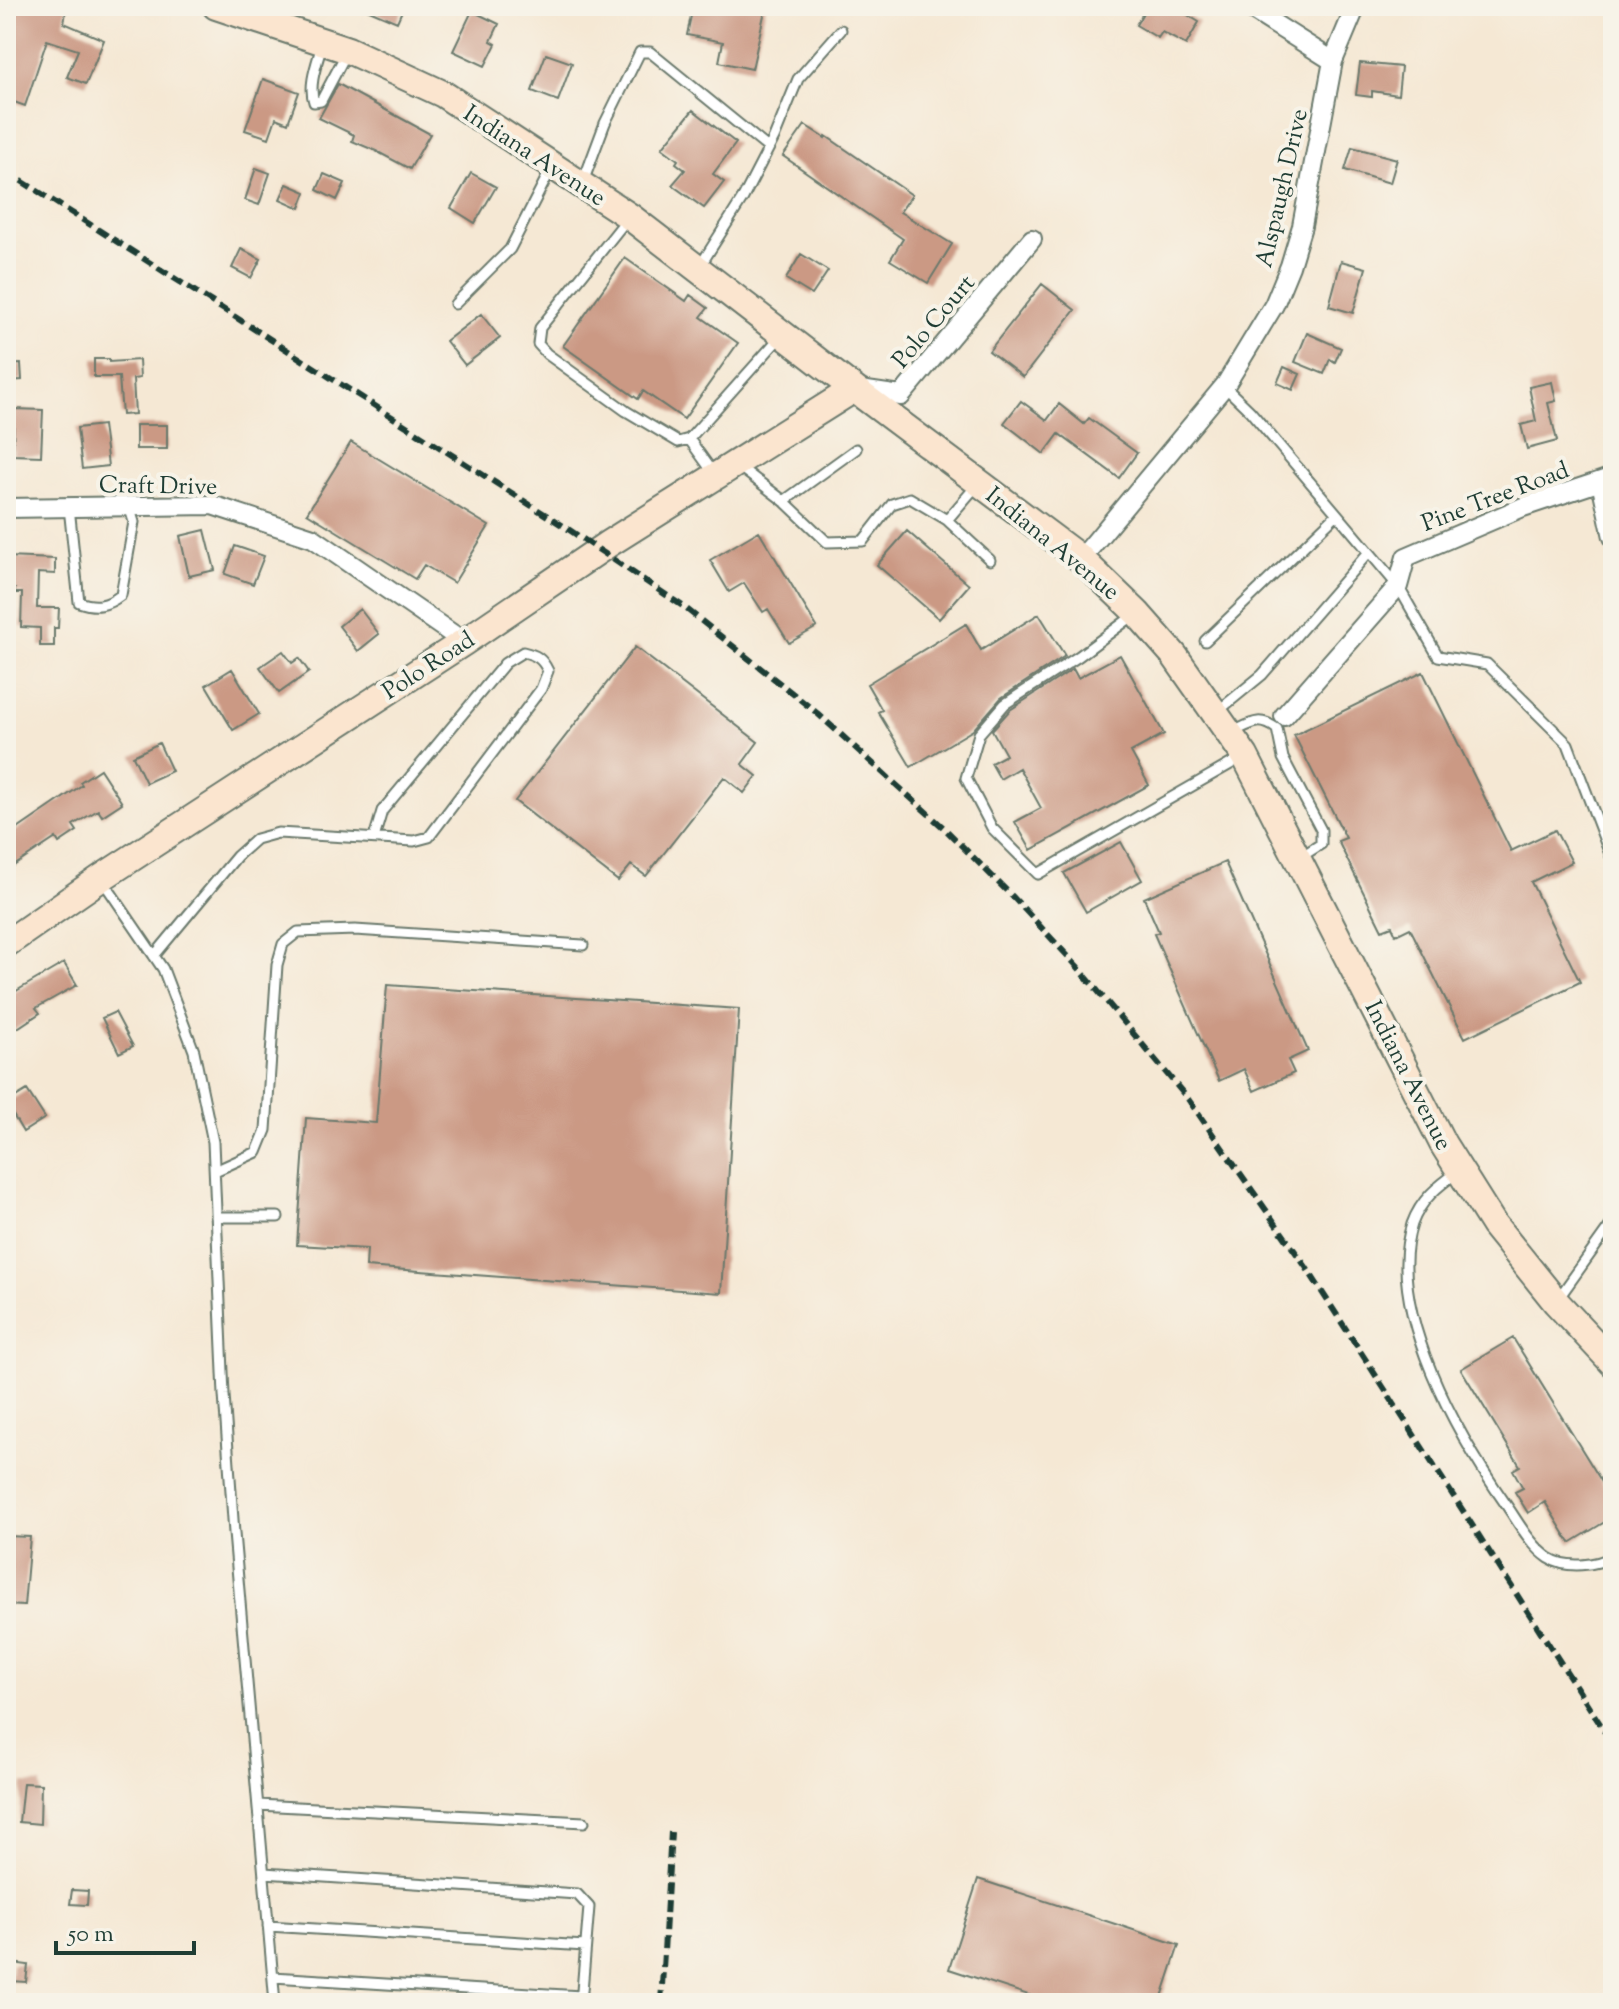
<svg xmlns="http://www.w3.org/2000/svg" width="1619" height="2009" font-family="'Sorts Mill Goudy',serif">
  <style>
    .building { fill: #cb9984 }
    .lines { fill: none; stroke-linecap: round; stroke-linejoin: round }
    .lane-casing { stroke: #6a796c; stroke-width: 13 }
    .street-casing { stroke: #6a796c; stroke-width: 22 }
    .secondary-casing { stroke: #6a796c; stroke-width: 30 }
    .lane { stroke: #fff; stroke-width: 9 }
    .street { stroke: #fff; stroke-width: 18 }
    .secondary { stroke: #fbe5cf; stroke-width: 26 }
    .rail { stroke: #1f3d34; stroke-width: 6; stroke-dasharray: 12 6; stroke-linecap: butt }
    .labels { text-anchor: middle; stroke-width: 8; stroke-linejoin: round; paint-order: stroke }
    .street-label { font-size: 24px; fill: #1f3d34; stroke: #f7f3e8 }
  </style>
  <rect width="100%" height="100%" fill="#f7f3e8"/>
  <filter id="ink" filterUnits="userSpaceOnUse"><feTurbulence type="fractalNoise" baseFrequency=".0125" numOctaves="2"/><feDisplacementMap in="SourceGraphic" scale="16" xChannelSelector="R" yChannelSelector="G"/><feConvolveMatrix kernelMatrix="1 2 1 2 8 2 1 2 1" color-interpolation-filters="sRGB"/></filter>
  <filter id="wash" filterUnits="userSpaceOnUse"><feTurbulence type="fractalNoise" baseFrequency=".006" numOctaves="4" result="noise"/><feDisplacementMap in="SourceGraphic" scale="32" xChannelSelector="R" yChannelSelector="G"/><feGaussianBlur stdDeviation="1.8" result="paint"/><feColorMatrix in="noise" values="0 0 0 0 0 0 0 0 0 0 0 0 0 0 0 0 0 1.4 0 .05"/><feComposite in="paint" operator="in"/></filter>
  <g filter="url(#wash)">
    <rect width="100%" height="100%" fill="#f5e8d4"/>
    <g id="blocks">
      <path class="building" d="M6 6H67L64 23 104 40 86 84 67 77 78 50 47 40 25 106 6 99Z
        M360 6H404L397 22Z
        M693 6H766L752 69 719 62 723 42 687 35Z
        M1147 6H1191L1186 14 1199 22 1186 45 1162 32 1158 38 1136 25Z
        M472 11 499 24 491 41 496 44 485 66 453 51Z
        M546 54 572 63 558 101 532 91Z
        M1360 63 1401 67 1398 95 1372 91V97L1356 95Z
        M263 79 299 92 288 123 276 118 269 138 245 130Z
        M338 84 430 134 410 169 376 151 352 141 354 135 319 118Z
        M693 110 736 143 713 174 724 182 704 208 672 185 685 170 676 163 678 160 662 148Z
        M805 125 825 138 826 136 912 195 900 212 952 244 928 283 890 260 903 239 783 156Z
        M1352 147 1397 159 1390 183 1345 170Z
        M256 168 270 173 259 205 245 200Z
        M471 173 496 187 475 223 451 208Z
        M324 174 345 183 337 200 317 190Z
        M287 184 306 192 300 208 280 199Z
        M241 249 261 259 251 278 232 268Z
        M801 254 828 271 812 295 786 279Z
        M625 258 686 301 690 295 708 308 701 317 738 343 684 419 643 391 638 399 563 346Z
        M1341 261 1366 268 1353 313 1329 306Z
        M1042 284 1075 310 1023 377 989 351Z
        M481 314 500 338 465 365 446 341Z
        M1307 333 1341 348 1335 362 1330 359 1324 374 1295 362Z
        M94 359H109V362L139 360 140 378 133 379 135 414 122 415 119 377H94Z
        M21 364 22 380 6 381V365Z
        M1284 367 1300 374 1293 390 1277 383Z
        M1552 382 1556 401 1548 403 1557 441 1527 449 1521 425 1536 421 1529 387Z
        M1021 401 1047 420 1059 404 1084 424 1089 418 1137 453 1119 478 1059 434 1044 454 1004 423Z
        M14 409 43 410 41 456 13 455Z
        M103 425 108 466 82 469 77 428Z
        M136 425H167V449H136Z
        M351 442 489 526 454 583 424 565 415 579 307 513Z
        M205 530 215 570 189 576 180 536Z
        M759 531 817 627 789 643 768 609 763 612 744 583 729 592 710 560Z
        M907 531 969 585 939 619 877 565Z
        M235 546 264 556 253 584 225 574Z
        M6 557 55 559V574L38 573 37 608H59L58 628H54V646H40V628L21 627 22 593H14L15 589 6 588Z
        M360 609 379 634 358 651 339 626Z
        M1039 614 1065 656 1001 698 973 730 911 767 878 712 882 710 867 684 966 624 981 650Z
        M635 647 758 742 742 764 757 776 744 793 724 777 646 876 631 865 618 881 515 801Z
        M283 651 292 663 299 658 309 672 279 693 260 667Z
        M1120 655 1164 734 1131 752 1149 785 1031 850 1015 822 1041 808 1019 768 1000 779 991 763 1006 755 992 730 1010 710 1073 669 1078 678Z
        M232 669 259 714 233 730 206 685Z
        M1423 672 1511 851 1555 830 1572 862 1531 882 1580 982 1465 1038 1410 928 1396 935 1392 926 1382 930 1338 841 1346 838 1294 735Z
        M159 743 172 771 146 783 133 756Z
        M100 769 122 803 102 816 98 810 73 825 77 831 59 843 56 838 6 871V837L82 785 80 782Z
        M1121 842 1142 880 1086 912 1064 873Z
        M1225 862 1308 1051 1288 1060 1294 1073 1254 1091 1244 1069 1219 1081 1154 934 1159 932 1144 898Z
        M64 963 77 985 36 1008 40 1013 13 1031 6 1020V997Z
        M387 985 739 1009 721 1293 366 1267 367 1249 297 1245 306 1118 376 1123Z
        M115 1012 133 1046 119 1053 102 1018Z
        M27 1090 45 1118 23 1132 6 1103Z
        M1513 1338 1613 1500V1517L1570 1543 1545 1502 1528 1513 1515 1492 1523 1488 1513 1470 1520 1466 1461 1369Z
        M6 1536 30 1537 24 1606 6 1605Z
        M23 1783 41 1784 40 1824 19 1822Z
        M978 1879 1179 1945 1160 2003H1053L949 1969Z
        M72 1890 88 1891 87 1905 70 1904Z
        M12 1963 28 1965 26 1982 11 1981Z"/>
    </g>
  </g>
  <g filter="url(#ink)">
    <use href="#blocks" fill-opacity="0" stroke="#6a796c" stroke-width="2"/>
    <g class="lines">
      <defs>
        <path id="lane" d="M322 45C317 63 308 85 314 102L321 101 347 52
          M583 182 605 123 640 52H650L768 148
          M627 219 540 328 538 344 547 354 626 411 678 442 689 439 782 335
          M700 266 743 198 774 138 798 79 841 30
          M455 304 510 249 551 169
          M1224 386 1250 411 1398 586 1438 656 1487 664 1568 744 1613 862
          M689 439 715 475
          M737 465 784 501 827 542 863 541 892 504 910 498 947 520 977 485
          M784 501 856 449
          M69 507 79 602C96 608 107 606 121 595L134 522 129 506
          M947 520 990 560
          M1134 615 1079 656 1005 704 979 734 966 778 992 828 1038 874 1241 758
          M1205 641 1336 515
          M1218 711 1262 675 1369 552
          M1233 732C1252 723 1259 716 1277 729L1283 758 1321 830V844L1299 858
          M103 881 163 969 194 1051 213 1142 224 1395 234 1533 275 2003
          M154 956 237 856 256 839 278 833 414 841 429 837 541 689 548 671C542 658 536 655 523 652L505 663 382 811 374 838
          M215 1171 257 1152 266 1130 277 965 283 944 298 932 355 930 583 945
          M1459 1171C1438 1186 1421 1199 1412 1224 1384 1309 1460 1439 1507 1506 1518 1522 1531 1546 1549 1558 1566 1569 1597 1566 1613 1556
          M216 1217H278
          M1558 1299 1613 1222
          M258 1805 584 1822
          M264 1873 577 1894 589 1907 581 2003
          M268 1926 585 1946
          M273 1977 581 1996"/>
        <path id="street" d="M1246 6 1333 61
          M860 390 901 396 1032 239
          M1601 482 1613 537
          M6 508 212 505 313 538 464 642
          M1081 559 1226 384 1274 305 1290 266 1302 226 1333 61 1356 6
          M1284 716 1398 586 1406 557 1523 507 1613 477"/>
        <path id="secondary" d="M216 6 348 50 443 94 629 216 854 389 1081 559 1137 613 1174 655 1245 756 1443 1144 1494 1225 1556 1302 1613 1363
          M6 944 101 878 464 642 608 544 854 389"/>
      </defs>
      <use href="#lane" class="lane-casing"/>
      <use href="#street" class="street-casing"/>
      <use href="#secondary" class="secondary-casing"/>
      <use href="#lane" class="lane"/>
      <use href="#street" class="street"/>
      <use href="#secondary" class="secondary"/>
      <path class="rail" d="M6 171 565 527 684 607 817 713 944 828 1012 896 1077 966 1188 1099 1306 1267 1613 1744
        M661 2003 671 1832"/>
    </g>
  </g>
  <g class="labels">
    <g class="street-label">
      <text transform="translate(535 155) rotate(33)" y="8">Indiana Avenue</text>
      <text transform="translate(1281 188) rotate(-77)" y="8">Alspaugh Drive</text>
      <text transform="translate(933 321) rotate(-50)" y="8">Polo Court</text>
      <text transform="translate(158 485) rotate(1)" y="8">Craft Drive</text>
      <text transform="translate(1495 496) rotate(-21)" y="8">Pine Tree Road</text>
      <text transform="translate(1053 543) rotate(39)" y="8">Indiana Avenue</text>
      <text transform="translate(428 665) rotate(-33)" y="8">Polo Road</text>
      <text transform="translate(1409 1075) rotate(63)" y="8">Indiana Avenue</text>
    </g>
  </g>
  <rect width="1619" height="2009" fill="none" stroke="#f7f3e8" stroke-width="32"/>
  <path d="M56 1941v12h138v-12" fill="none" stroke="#1f3d34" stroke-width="4"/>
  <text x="68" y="1941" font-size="24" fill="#1f3d34" stroke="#f7f3e8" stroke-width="6" paint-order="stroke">50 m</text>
</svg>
